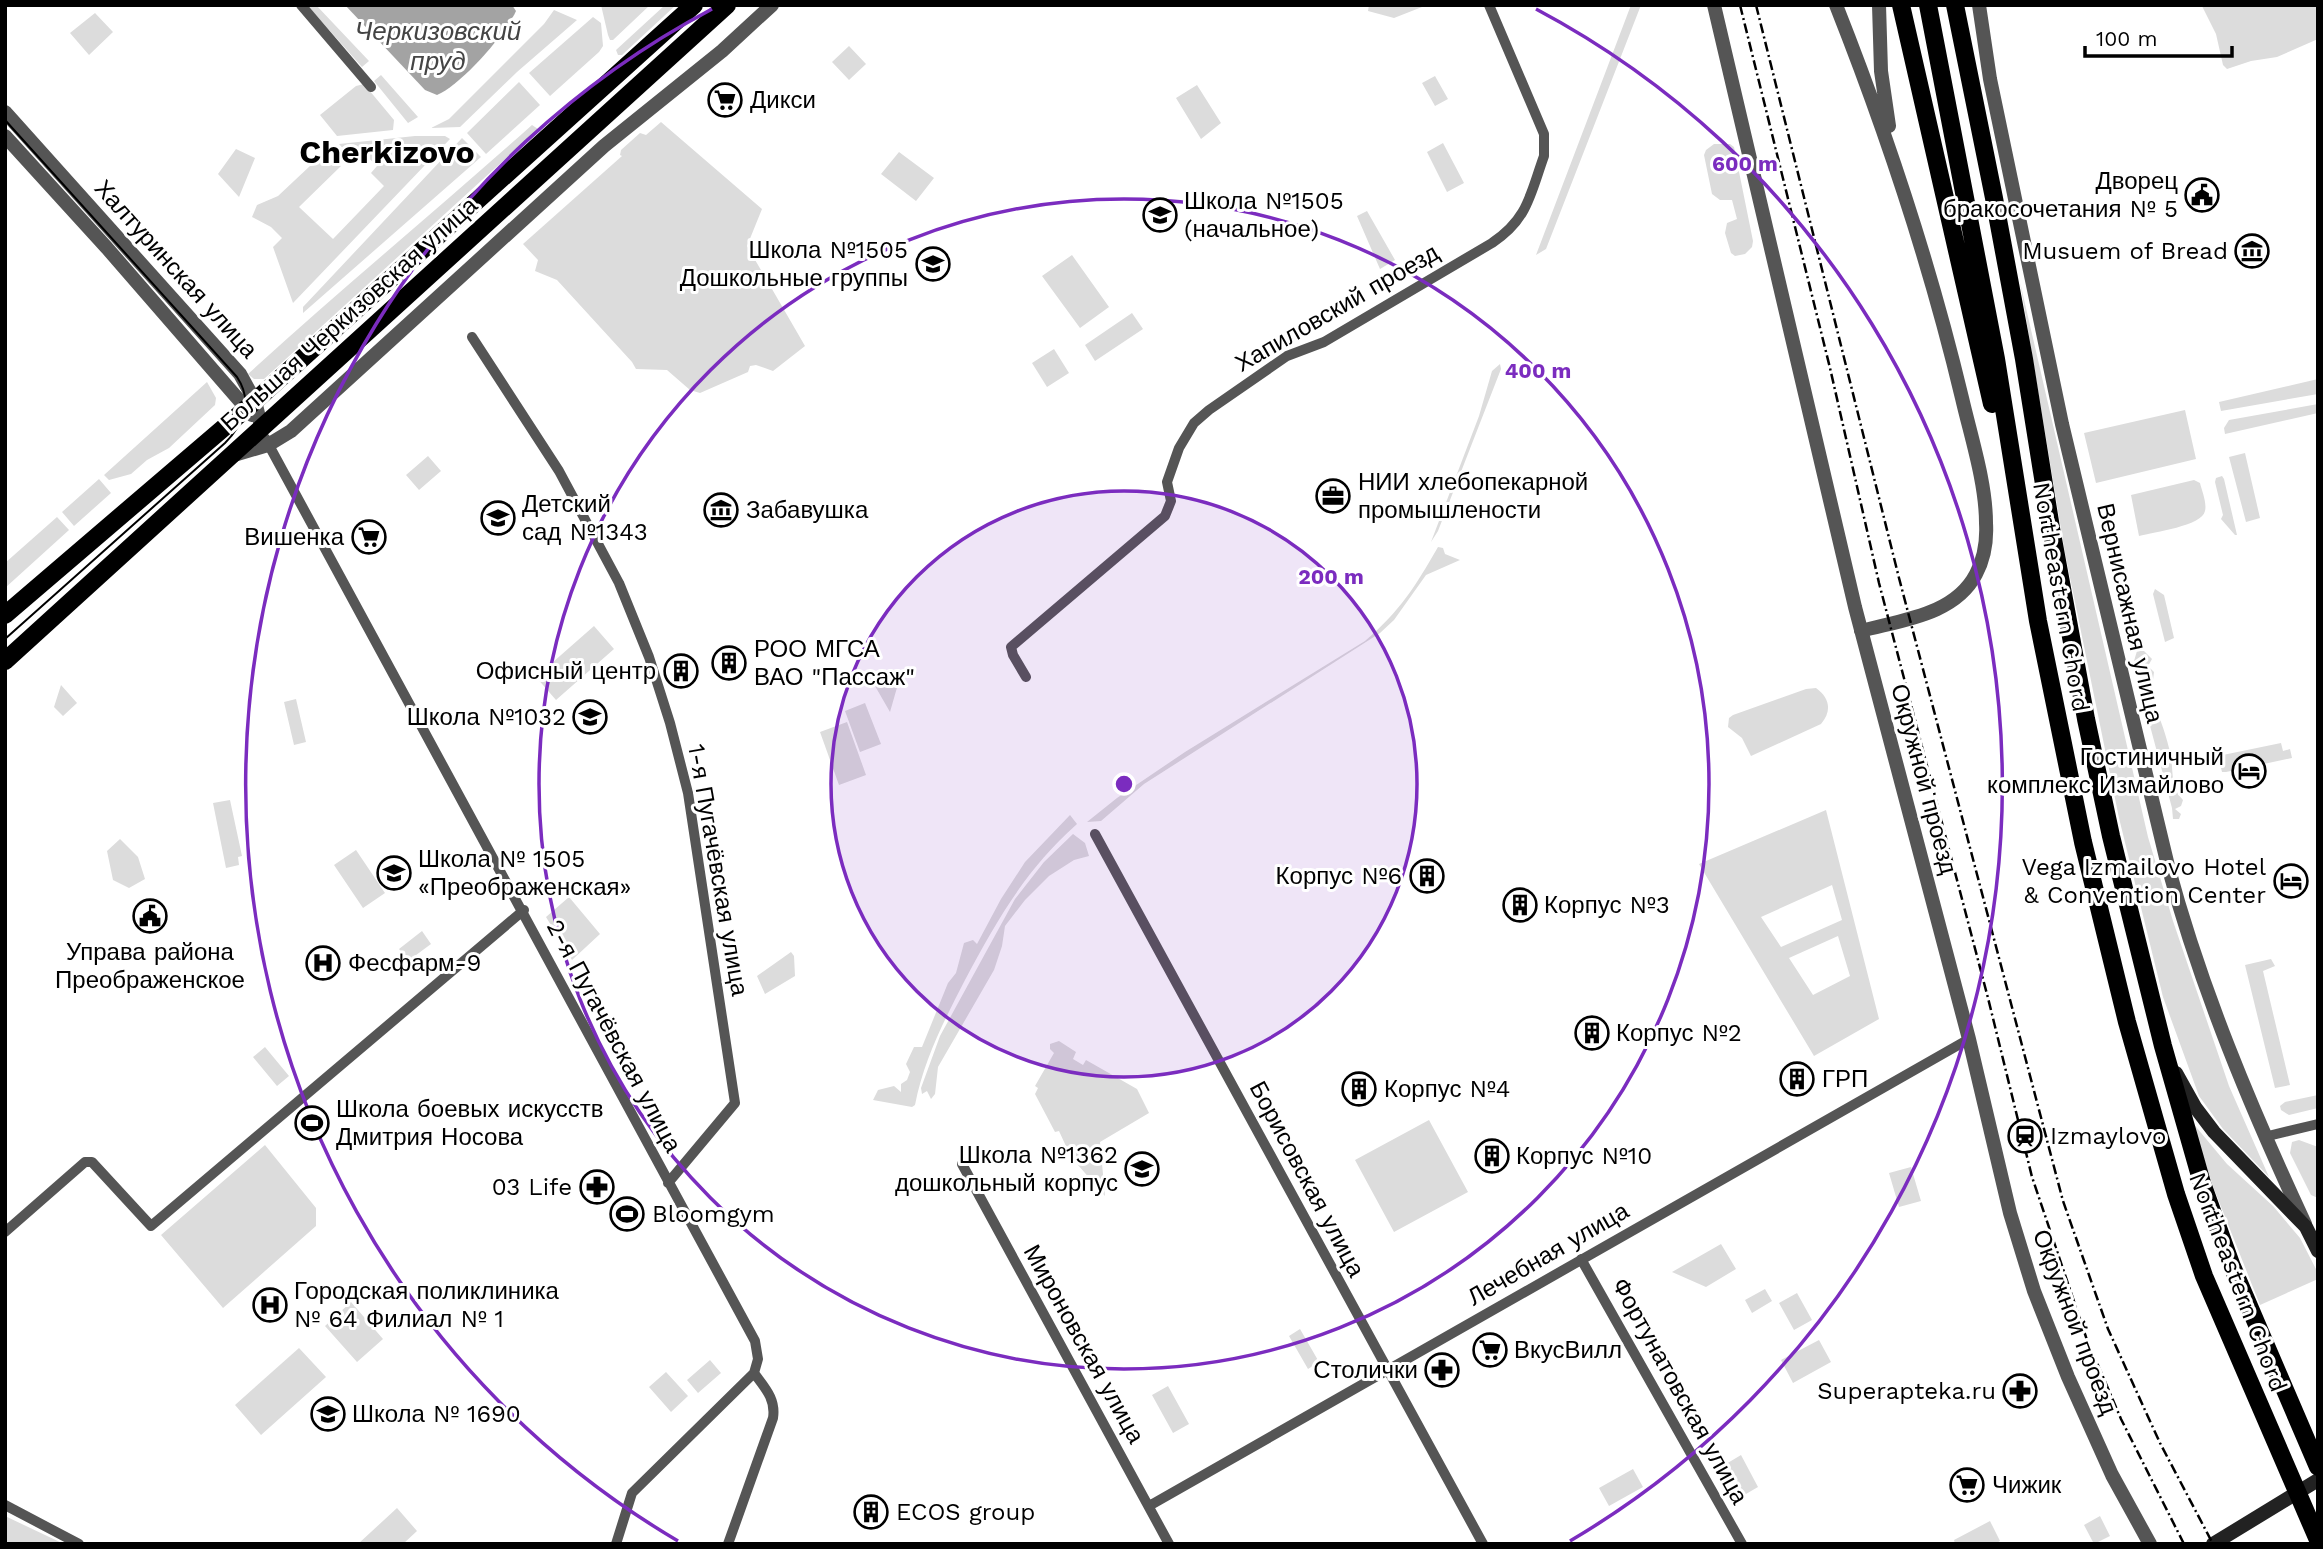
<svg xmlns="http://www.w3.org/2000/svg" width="2323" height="1549" font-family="'Work Sans',sans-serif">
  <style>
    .green { fill: #dcdcdc; fill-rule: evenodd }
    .water { fill: #a3a3a3 }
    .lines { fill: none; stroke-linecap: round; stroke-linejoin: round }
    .minor { stroke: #555; stroke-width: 10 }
    .tertiary { stroke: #555; stroke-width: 14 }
    .secondary { stroke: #222; stroke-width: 14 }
    .primary { stroke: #000; stroke-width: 18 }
    .tram { stroke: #000; stroke-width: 2 }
    .rail { stroke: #000; stroke-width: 2.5; stroke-dasharray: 10 3.5 2 3.5; stroke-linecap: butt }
    .ring { fill: none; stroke: #7b2cbf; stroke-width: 3.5 }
    .labels { text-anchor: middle; stroke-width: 6; stroke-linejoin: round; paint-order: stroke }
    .poi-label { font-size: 24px; fill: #000; stroke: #fff; text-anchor: start }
    .street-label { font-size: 24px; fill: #000; stroke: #fff }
    .water-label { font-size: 26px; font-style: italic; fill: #444; stroke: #fff }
    .district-label { font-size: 32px; font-weight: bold; fill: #000; stroke: #fff }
    .centre { fill: #7b2cbf; stroke: #fff; stroke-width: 3.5 }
    .ring-label { font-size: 21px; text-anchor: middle; font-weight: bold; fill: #7b2cbf; stroke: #fff; stroke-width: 6; stroke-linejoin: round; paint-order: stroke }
  </style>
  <rect width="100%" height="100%" fill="#fff"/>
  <path class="green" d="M307 5H316L369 61 362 67Z
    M601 5H650L613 40H610L608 35Z
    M665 5H676L622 55H618L616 50Z
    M1369 5H1421L1422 7 1394 18 1368 11Z
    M1631 5H1641L1546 249 1536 255Z
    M2318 5V39L2277 57 2251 61 2227 69 2223 65 2216 34 2202 6Z
    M554 10 577 20 517 72 460 127 431 128 449 119 544 24Z
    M95 13 113 32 89 55 70 33Z
    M593 17 601 23 603 46 599 52 550 96 529 73Z
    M849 46 866 64 849 80 832 62Z
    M381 75 418 117 408 123 374 81Z
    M1435 76 1448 99 1435 106 1422 83Z
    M519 82 540 105 486 154 467 133Z
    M364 84 394 120 393 130 337 136 320 115 356 86Z
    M1197 85 1221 123 1201 139 1176 98Z
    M661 122 762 209 747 246 805 346 773 371 756 365 750 366 748 372 700 393 690 390 667 370 636 369 632 362 557 280 535 271 538 260 523 244 622 156 620 155 621 150 640 133 646 135Z
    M532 125 538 129 264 379H254L248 374C341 289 438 209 532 125Z
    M415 136H445L450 139 293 303 273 247 282 238 271 227 252 217 257 205 278 196 327 150 341 166 299 207 333 239 384 186 371 173 377 166 358 148 350 156 339 144Z
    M462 138 481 157 303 313V307Z
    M1443 143 1464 183 1447 192 1427 152Z
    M1714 144H1730L1734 147 1753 241 1752 247 1745 254 1735 256 1731 253 1725 233 1727 223 1737 219 1732 200H1720L1712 194 1704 155 1706 150Z
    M236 149 255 158 239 197 218 174Z
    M899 152 934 178 916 201 881 174Z
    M1367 211 1395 260 1380 269 1357 216Z
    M1072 255 1109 307 1080 328 1042 276Z
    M2020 282 2148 837 2173 921 2229 1086 2269 1177 2223 1129 2199 1096 2163 997 2119 818 2065 553Z
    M1132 313 1143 329 1095 361 1085 345Z
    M1054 349 1069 373 1047 387 1032 363Z
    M1500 364 1501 369 1438 531 1431 542 1479 416 1492 371Z
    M2318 379V394L2221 411 2219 402Z
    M207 382 216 398 215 405 169 448 147 460 131 474 109 480 104 475Z
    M2318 404V413L2225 434 2224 428 2229 420Z
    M2185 410 2196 459 2096 483 2084 433Z
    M2245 453 2260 518 2246 522 2229 457Z
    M428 456 441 471 419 490 406 475Z
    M2222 476 2224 479 2237 535H2235L2221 519 2223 515 2215 482 2216 478Z
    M99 479 111 493 74 526 62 512Z
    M2194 480 2200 483C2202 491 2207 503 2205 511 2202 526 2154 532 2139 536L2131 495Z
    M57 517 69 530 5 588V563Z
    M1438 547 1443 548 1445 554 1460 560 1426 575 1394 620 1380 633 1144 784 1101 821 1087 822 1117 798 1185 752 1365 641C1400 611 1415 587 1438 547Z
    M2155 589 2164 595 2174 638 2165 642 2153 594Z
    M594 626 614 649 556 700 536 677Z
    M2137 651H2144L2152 659 2148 666 2154 672 2153 680 2146 686 2140 682 2134 661Z
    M902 670 890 712 875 686Z
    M61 685 77 703 63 716 54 707Z
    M1816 688C1830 698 1832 711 1821 724L1751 756 1742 738 1728 727 1729 718 1733 715 1806 689Z
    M2152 691C2155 698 2153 706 2156 713 2157 716 2160 718 2161 722 2164 730 2167 740 2169 748 2175 766 2168 785 2183 800L2181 806 2175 809 2181 814 2179 819H2173L2172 808 2149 722 2150 714 2145 694Z
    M296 699 306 742 294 745 284 702Z
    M865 703 881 744 860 752 845 711Z
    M847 722 866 775 839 785 820 732Z
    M2281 743 2283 751 2290 749 2292 758 2226 772H2222L2218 756Z
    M230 800 242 856 238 857 239 865 226 868 213 803Z
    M1826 810 1879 1019 1814 1056 1699 864ZM1832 885 1842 920 1781 947 1761 917ZM1838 936 1850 976 1813 995 1789 958Z
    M1070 815 1077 824C1026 869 997 920 965 980 944 1021 924 1059 915 1105L912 1107 873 1100 878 1090 894 1086 901 1092V1084L907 1080 910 1072 906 1064 914 1047H922L948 983 956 973 964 943 973 940 977 944 1001 899 1025 862Z
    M1073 834 1085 843 1089 856 1074 860 1049 876 1025 900 1005 926 1002 946 994 970 938 1067 935 1094 931 1099 927 1091 922 1094 921 1088 940 1036 1015 899 1044 862Z
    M120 839 138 857 145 879 129 888 113 880 107 851Z
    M356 850 385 893 363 908 334 865Z
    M569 897 600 934 572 960 546 917Z
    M422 931 431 944 408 961 399 949Z
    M791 952 794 956 795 976 765 994 757 976Z
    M2271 959 2275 966 2263 971 2290 1085 2275 1088 2245 965Z
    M1059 1041 1076 1052 1073 1059 1083 1065 1086 1060 1137 1089 1149 1113 1100 1142 1105 1196 1071 1157 1059 1131 1055 1132 1035 1094 1038 1088 1035 1086 1054 1053 1050 1049V1044Z
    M265 1047 289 1076 277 1086 253 1057Z
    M2318 1095V1108L2289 1115 2281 1110 2280 1106 2285 1102Z
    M1429 1120 1468 1192 1394 1232 1355 1160Z
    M2192 1122 2227 1164 2273 1206 2300 1238 2318 1273V1279L2260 1305 2214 1189Z
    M2299 1140 2318 1147V1198L2311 1195 2290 1153 2292 1142Z
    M265 1145 316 1208V1226L223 1308 161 1235Z
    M1911 1167 1921 1201 1899 1207 1889 1173Z
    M1721 1244 1736 1269 1706 1287 1672 1272Z
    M1765 1289 1772 1301 1752 1313 1745 1300Z
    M1797 1293 1812 1320 1794 1330 1779 1303Z
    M351 1302 383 1339 357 1362 325 1326Z
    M1300 1329 1319 1362 1308 1369 1289 1336Z
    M1819 1340 1831 1362 1793 1383 1781 1360Z
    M299 1348 326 1377 261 1435 235 1405Z
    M710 1360 721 1373 698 1393 687 1380Z
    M666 1372 688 1396 671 1412 649 1387Z
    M1168 1386 1189 1424 1173 1433 1152 1395Z
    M1741 1455 1758 1487 1739 1498 1721 1467Z
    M1633 1469 1643 1487 1609 1506 1599 1488Z
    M397 1508 417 1531 403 1544H358Z
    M5 1516 64 1544H5Z
    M2100 1516 2110 1536 2094 1544 2084 1525Z
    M1990 1521 2000 1541 1995 1544H1955L1954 1540Z"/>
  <path class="water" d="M345 5H512L516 11C505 35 461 85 437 95L425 90Z"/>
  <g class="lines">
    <path class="minor" d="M301 5 371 87
      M472 337 559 471 619 583 649 657 670 723 688 793 735 1103 668 1183
      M265 438 755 1341 758 1359 754 1373 632 1493 616 1544
      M1026 677 1013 655 1011 647 1165 516 1171 501 1167 482 1179 448 1194 423 1209 410 1287 356 1324 342 1492 243C1528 219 1530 195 1544 156V134L1489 5
      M1095 834 1483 1544
      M2264 1137 2318 1124
      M962 1164 1169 1544
      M5 1232 85 1162H92L151 1226 524 910
      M1581 1259 1742 1544
      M5 1505 79 1544
      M1149 1506 1969 1039
      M728 1544 773 1418C776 1399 765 1388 754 1373"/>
    <path class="tertiary" d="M1714 5 1855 607 1969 1039 2010 1213 2034 1291 2068 1377 2112 1475 2150 1544
      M1836 5C1887 134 1930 264 1962 398 1971 437 1986 483 1986 523 1987 540 1984 559 1976 574 1955 615 1901 620 1861 631
      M1879 5 1881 71 1889 126
      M1979 5 1990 79 2062 424 2168 866C2201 989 2251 1108 2305 1224
      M5 112 240 374 255 401 261 426
      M5 136 107 248 252 415
      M234 455 268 445 291 431 604 146 722 51 772 5"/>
    <path class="secondary" d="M2176 1073 2195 1107 2214 1132 2306 1227 2318 1251
      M2213 1544 2318 1480"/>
    <path class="primary" d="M1901 5 1992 404
      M1928 5 1996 359 2038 621 2083 842 2127 1022 2176 1194 2204 1276 2318 1540
      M1955 5 1994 198 2024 359 2051 528 2086 719 2111 836 2163 1046 2202 1183 2231 1264 2318 1467
      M5 615 255 401 694 5
      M5 661 727 5"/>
    <path class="tram" d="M5 120 237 377C253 401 244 424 225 443L5 639"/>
    <path class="rail" d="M1740 5 1830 368 1879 583 1988 998 2032 1177 2086 1337 2121 1419 2184 1544
      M1756 5 1899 578 2063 1201 2108 1329 2160 1443 2213 1544"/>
  </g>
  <circle cx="1124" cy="784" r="293" fill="#7b2cbf" fill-opacity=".12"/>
  <g class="ring">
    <circle cx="1124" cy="784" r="293"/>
    <circle cx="1124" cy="784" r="585"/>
    <path d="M678 1541A878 878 0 0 1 712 9M1536 9A878 878 0 0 1 1570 1541"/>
  </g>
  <defs>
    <symbol id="supermarket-ring" viewBox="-11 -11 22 22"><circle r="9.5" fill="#fff" stroke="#000" stroke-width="1.5"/><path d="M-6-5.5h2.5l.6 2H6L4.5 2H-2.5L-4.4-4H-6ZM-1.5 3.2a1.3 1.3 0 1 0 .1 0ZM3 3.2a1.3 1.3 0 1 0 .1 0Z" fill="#000"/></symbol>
    <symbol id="civic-ring" viewBox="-11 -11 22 22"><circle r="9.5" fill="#fff" stroke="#000" stroke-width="1.5"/><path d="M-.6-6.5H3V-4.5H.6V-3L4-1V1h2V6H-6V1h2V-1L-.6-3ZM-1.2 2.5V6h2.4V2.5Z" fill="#000"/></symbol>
    <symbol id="school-ring" viewBox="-11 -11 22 22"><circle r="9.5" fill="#fff" stroke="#000" stroke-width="1.5"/><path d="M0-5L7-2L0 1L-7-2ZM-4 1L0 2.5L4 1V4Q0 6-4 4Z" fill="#000"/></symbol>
    <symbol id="museum-ring" viewBox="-11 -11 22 22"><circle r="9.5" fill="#fff" stroke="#000" stroke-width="1.5"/><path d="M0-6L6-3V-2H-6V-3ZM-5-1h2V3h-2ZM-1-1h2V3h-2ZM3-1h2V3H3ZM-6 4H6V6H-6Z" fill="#000"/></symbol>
    <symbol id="office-ring" viewBox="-11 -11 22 22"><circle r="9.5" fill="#fff" stroke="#000" stroke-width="1.5"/><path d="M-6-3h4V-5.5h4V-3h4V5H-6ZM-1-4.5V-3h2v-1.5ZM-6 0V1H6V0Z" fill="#000"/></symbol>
    <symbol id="building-ring" viewBox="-11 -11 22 22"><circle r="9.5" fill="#fff" stroke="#000" stroke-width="1.5"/><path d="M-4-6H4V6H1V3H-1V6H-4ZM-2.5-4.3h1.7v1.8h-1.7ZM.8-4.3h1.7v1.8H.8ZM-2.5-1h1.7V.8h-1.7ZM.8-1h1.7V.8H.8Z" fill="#000"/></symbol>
    <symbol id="hotel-ring" viewBox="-11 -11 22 22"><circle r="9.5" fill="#fff" stroke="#000" stroke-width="1.5"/><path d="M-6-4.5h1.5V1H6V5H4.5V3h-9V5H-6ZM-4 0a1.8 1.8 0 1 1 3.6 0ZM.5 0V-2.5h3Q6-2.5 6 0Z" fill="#000"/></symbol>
    <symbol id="hospital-ring" viewBox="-11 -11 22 22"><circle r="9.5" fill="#fff" stroke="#000" stroke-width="1.5"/><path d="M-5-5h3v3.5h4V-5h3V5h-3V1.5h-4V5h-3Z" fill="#000"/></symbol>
    <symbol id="stadium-ring" viewBox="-11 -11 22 22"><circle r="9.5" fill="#fff" stroke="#000" stroke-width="1.5"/><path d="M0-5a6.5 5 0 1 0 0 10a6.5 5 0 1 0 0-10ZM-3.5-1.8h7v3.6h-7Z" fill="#000"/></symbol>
    <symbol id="station-ring" viewBox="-11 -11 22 22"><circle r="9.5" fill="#fff" stroke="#000" stroke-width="1.5"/><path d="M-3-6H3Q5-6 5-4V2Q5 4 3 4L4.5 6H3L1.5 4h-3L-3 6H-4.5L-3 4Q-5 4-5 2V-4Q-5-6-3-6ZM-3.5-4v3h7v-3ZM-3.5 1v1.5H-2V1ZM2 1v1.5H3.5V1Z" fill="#000"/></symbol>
    <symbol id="pharmacy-ring" viewBox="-11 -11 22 22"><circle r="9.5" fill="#fff" stroke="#000" stroke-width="1.5"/><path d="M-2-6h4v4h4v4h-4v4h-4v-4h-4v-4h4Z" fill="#000"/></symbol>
  </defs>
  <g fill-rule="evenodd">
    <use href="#supermarket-ring" x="706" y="81" width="38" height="38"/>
    <use href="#civic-ring" x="2183" y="176" width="38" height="38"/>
    <use href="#school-ring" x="1141" y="196" width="38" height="38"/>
    <use href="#museum-ring" x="2233" y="232" width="38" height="38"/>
    <use href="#school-ring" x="914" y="245" width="38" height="38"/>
    <use href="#office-ring" x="1314" y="477" width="38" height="38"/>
    <use href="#museum-ring" x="702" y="491" width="38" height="38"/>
    <use href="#school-ring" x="479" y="499" width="38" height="38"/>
    <use href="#supermarket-ring" x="350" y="518" width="38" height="38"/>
    <use href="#building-ring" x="710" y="644" width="38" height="38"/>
    <use href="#building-ring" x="662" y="652" width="38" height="38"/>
    <use href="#school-ring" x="571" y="698" width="38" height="38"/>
    <use href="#hotel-ring" x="2230" y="752" width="38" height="38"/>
    <use href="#school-ring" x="375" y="854" width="38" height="38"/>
    <use href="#building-ring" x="1408" y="857" width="38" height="38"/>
    <use href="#hotel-ring" x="2272" y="862" width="38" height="38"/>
    <use href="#building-ring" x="1501" y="886" width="38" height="38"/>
    <use href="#civic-ring" x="131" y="897" width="38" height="38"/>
    <use href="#hospital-ring" x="304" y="944" width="38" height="38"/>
    <use href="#building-ring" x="1573" y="1014" width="38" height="38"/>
    <use href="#building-ring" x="1778" y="1060" width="38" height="38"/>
    <use href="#building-ring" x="1340" y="1070" width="38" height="38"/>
    <use href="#stadium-ring" x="293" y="1104" width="38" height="38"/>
    <use href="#station-ring" x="2006" y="1117" width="38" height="38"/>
    <use href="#building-ring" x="1473" y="1137" width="38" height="38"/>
    <use href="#school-ring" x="1123" y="1150" width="38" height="38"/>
    <use href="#pharmacy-ring" x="578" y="1168" width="38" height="38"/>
    <use href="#stadium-ring" x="608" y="1195" width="38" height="38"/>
    <use href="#hospital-ring" x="251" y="1286" width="38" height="38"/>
    <use href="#supermarket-ring" x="1471" y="1331" width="38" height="38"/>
    <use href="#pharmacy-ring" x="1423" y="1351" width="38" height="38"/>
    <use href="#pharmacy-ring" x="2001" y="1372" width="38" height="38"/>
    <use href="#school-ring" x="309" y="1395" width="38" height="38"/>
    <use href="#supermarket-ring" x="1948" y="1466" width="38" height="38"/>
    <use href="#building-ring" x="852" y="1493" width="38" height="38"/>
  </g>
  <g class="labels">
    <g class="poi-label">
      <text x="750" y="108">Дикси</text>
      <text x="2178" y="189" text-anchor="end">Дворец<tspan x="2178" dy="28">бракосочетания № 5</tspan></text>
      <text x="1184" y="209">Школа №1505<tspan x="1184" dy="28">(начальное)</tspan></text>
      <text x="908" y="258" text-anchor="end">Школа №1505<tspan x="908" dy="28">Дошкольные группы</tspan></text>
      <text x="2228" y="259" text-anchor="end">Musuem of Bread</text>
      <text x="1358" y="490">НИИ хлебопекарной<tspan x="1358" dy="28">промышлености</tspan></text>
      <text x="522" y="512">Детский<tspan x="522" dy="28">сад №1343</tspan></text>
      <text x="746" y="518">Забавушка</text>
      <text x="344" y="545" text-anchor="end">Вишенка</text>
      <text x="754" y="657">РОО МГСА<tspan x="754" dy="28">ВАО "Пассаж"</tspan></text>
      <text x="656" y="679" text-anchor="end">Офисный центр</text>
      <text x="566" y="725" text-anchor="end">Школа №1032</text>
      <text x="2224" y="765" text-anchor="end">Гостиничный<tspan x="2224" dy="28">комплекс Измайлово</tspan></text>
      <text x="418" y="867">Школа № 1505<tspan x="418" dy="28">«Преображенская»</tspan></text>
      <text x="2266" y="875" text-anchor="end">Vega Izmailovo Hotel<tspan x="2266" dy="28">&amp; Convention Center</tspan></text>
      <text x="1402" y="884" text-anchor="end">Корпус №6</text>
      <text x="1544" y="913">Корпус №3</text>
      <text x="150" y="960" text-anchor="middle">Управа района<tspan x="150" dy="28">Преображенское</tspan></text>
      <text x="348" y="971">Фесфарм-9</text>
      <text x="1616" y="1041">Корпус №2</text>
      <text x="1822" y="1087">ГРП</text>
      <text x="1384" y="1097">Корпус №4</text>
      <text x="336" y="1117">Школа боевых искусств<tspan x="336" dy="28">Дмитрия Носова</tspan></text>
      <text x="2050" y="1144">Izmaylovo</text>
      <text x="1118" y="1163" text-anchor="end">Школа №1362<tspan x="1118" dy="28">дошкольный корпус</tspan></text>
      <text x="1516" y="1164">Корпус №10</text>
      <text x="572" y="1195" text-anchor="end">03 Life</text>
      <text x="652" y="1222">Bloomgym</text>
      <text x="294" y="1299">Городская поликлиника<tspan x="294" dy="28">№ 64 Филиал № 1</tspan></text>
      <text x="1514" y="1358">ВкусВилл</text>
      <text x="1418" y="1378" text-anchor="end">Столички</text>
      <text x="1996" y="1399" text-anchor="end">Superapteka.ru</text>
      <text x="352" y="1422">Школа № 1690</text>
      <text x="1992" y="1493">Чижик</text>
      <text x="896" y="1520">ECOS group</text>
    </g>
    <g class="street-label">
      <text transform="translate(176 269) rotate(48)" y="8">Халтуринская улица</text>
      <text transform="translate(1337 308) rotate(-30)" y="8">Хапиловский проезд</text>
      <text transform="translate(349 314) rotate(-42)" y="8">Большая Черкизовская улица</text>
      <text transform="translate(2061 597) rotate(80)" y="8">Northeastern Chord</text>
      <text transform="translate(2130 613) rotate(77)" y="8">Вернисажная улица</text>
      <text transform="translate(1924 779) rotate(75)" y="8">Окружной проезд</text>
      <text transform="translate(718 870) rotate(80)" y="8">1-я Пугачёвская улица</text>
      <text transform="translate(614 1036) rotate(62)" y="8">2-я Пугачёвская улица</text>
      <text transform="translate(1307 1179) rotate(62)" y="8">Борисовская улица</text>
      <text transform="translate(1548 1254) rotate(-30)" y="8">Лечебная улица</text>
      <text transform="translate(2238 1282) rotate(69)" y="8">Northeastern Chord</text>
      <text transform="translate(2075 1322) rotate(69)" y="8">Окружной проезд</text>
      <text transform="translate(1084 1344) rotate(61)" y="8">Мироновская улица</text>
      <text transform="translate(1680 1391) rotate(61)" y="8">Фортунатовская улица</text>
    </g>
    <g class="water-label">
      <text x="438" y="40">Черкизовский<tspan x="438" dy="30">пруд</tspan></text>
    </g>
    <g class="district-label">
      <text x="387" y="163">Cherkizovo</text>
    </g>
  </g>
  <circle cx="1124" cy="784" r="10" class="centre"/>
  <g class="ring-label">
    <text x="1745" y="171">600 m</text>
    <text x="1538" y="378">400 m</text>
    <text x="1331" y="584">200 m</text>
  </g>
  <rect width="2323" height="1549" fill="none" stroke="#000000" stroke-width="14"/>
  <path d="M2085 46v10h147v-10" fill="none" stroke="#000000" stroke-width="3.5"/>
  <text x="2096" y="46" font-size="21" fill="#000000" stroke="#ffffff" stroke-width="5" paint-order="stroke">100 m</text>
</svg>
